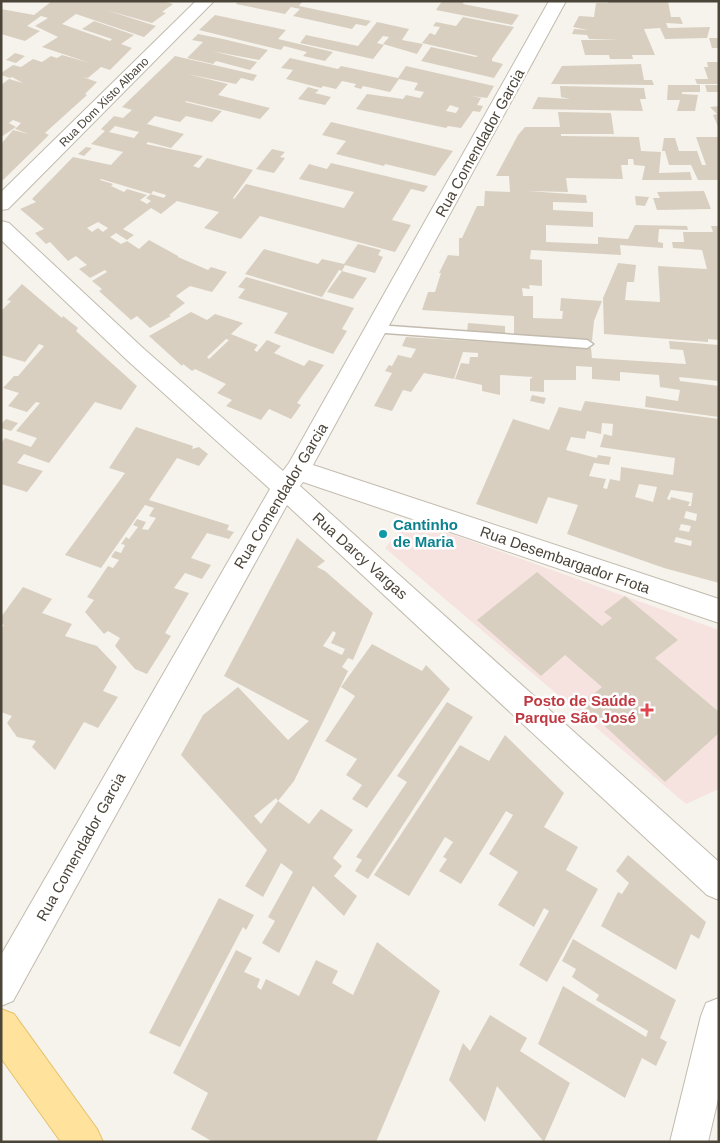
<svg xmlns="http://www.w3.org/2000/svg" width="720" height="1143" font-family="Helvetica,sans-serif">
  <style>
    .medical { fill: #f6e3e0 }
    .building { fill: #d8cfc1; fill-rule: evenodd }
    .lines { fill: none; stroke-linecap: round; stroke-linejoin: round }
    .lane-casing { stroke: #c2bbae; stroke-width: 3 }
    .street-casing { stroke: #c2bbae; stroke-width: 2 }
    .primary-casing { stroke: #e6c16a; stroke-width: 2 }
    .lane { fill: #fff; fill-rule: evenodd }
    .street { fill: #fff; fill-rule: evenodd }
    .primary { fill: #ffe39c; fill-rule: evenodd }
    .culture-dot { fill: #0f9aa8; stroke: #fff; stroke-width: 2 }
    .health-dot { fill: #e0444e; stroke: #fff; stroke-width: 2 }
    .labels { text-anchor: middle; stroke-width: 5; stroke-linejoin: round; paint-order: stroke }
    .far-street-label { font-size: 12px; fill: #4b4439; stroke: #fff }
    .street-label { font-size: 15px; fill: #4b4439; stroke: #fff }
    .culture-label { font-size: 15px; font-weight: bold; fill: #0d838f; stroke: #fff; text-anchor: start }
    .health-label { font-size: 15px; font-weight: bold; fill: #be3a42; stroke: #fff; text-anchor: end }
  </style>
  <rect width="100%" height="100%" fill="#f6f3ec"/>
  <path class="medical" d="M410 519 719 630V789L686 804 385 548Z"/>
  <path class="building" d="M52 1H163L173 4 162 12 166 13 152 23 106 10 156 26 144 37 76 14 62 24 110 41 112 39 82 29 94 21 134 35 121 44 132 48 110 70 101 67 88 78 83 77 97 82 85 94 87 95 45 133 49 135 1 182V144L13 130 29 134 15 129 21 123 13 120 9 123 16 127 1 137V85L9 79 23 83 12 77 10 78 1 75V73L13 65 21 67 33 59 42 62 51 56 57 58 62 55 90 63 42 47 58 37 35 26 48 18 41 16 27 26 40 31 25 41 1 34V9L34 15Z
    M238 1H300L302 2 299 6 371 21 366 26 356 24 352 29 293 16 300 9 291 7 285 14 236 4Z
    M442 1H464L463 4 519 15 512 25 436 10Z
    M608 1H668L671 17H680L683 24 666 23 668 28 710 27 707 38 665 39 660 28 644 29 655 55H632L633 59H610L609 55H585L581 40H619L589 39 587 35 572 34 574 29 588 30 573 27 579 16 594 17 596 3H608Z
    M215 15 286 30 278 39 333 52 325 61 303 56 307 52 284 46 281 50 199 30Z
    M463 17 514 27 492 59V61L503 64 494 78 421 61 431 47 476 57 478 56 422 43 430 33 435 35 440 27 433 26 436 22 456 26Z
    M377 22 409 29 402 40 423 44 417 54 383 44 389 37 383 36 377 43 384 45 373 59 300 43 306 35 358 46Z
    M198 34 223 39 268 50 259 60 212 51 257 62 250 70 216 61 213 64 187 58 203 42 192 40Z
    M709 38H719V48H712Z
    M15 53 25 56 16 63 6 60Z
    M175 56 257 75 253 81 241 78 236 84 187 74 228 84 218 95 270 108 260 119 186 101 185 102 222 111 212 122 186 116 180 122 155 116 147 124 184 134 171 148 148 142 146 144 203 156 193 166 199 168 207 158 253 170 233 198 234 199 246 184 344 208 354 192 299 179 309 164 327 169 331 163 428 186 424 192 411 189 392 220 411 225 395 252 260 216 241 239 204 228 219 212 177 201 161 214 151 208 123 229 134 235 127 240 116 233 110 237 121 244 127 241 139 249 149 240 178 256V257L208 270 202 276 211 267 227 272 212 292 190 286 176 296 185 303 169 315 171 316 150 328 137 316 131 320 99 291 102 289 92 281 107 272 105 270 90 278 79 269 87 265 76 256 68 261 50 242 46 244 35 233 44 229 20 209 36 202 32 199 73 157 111 165 123 152 91 144 105 131 101 129 114 116 123 118 132 110 122 107ZM115 126 139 132 134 138 109 132ZM101 179 151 194 153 191 166 195 164 198 151 194 146 198 151 201 147 204 140 200 147 195 127 189 124 192 111 186 113 184 100 180ZM98 222 108 228 103 232 98 228 92 232 87 228Z
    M290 58 338 69 341 66 398 78 406 66 494 86 487 98 471 96 481 98 477 105 483 106 480 112 473 111 461 128 448 126 446 128 356 109 367 94 403 99 406 95 420 98 424 92 414 90 418 83 399 79 390 92 363 86 361 89 354 87 356 84 342 81 336 89 323 86 321 88 286 79 293 70 281 68ZM450 105 459 108 456 113 446 111Z
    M707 62H719V84H697L695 79H708L704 67H708Z
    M641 64 644 80H652L654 85 551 84 562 66Z
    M668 85H700V92H682V94L698 95 695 111H677L680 100H667Z
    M705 85H719V92H707Z
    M560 86 644 88 646 99H640L643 111 532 109 538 97 570 99 561 97Z
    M308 87 319 90 315 93 331 97 325 105 298 99Z
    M719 106V129L713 115 717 114 710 107Z
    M558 112 611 113 614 134H561V136L639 137 641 151 661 152 659 173 690 172 692 180H642L645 166 634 165 633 159H628V165H621L623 179 566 178 568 192 527 191 586 195 587 203 553 202V210L593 212V227L546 225V242L598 244V237L628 239 635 225 687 226 688 230 659 229 658 242 663 243V248L620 245 621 255 531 250 530 259 542 260V286L529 285 530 289 522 288 523 296H533V318L562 319 563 311H560L561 298 602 301 594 321 592 341 514 336V316L422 310 428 292H435L441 273H439L448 255 459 256V238H462L477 206H484L485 191 510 192 509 176H496L518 135 525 127H560Z
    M331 122 453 151 435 176 385 164 384 166 336 154 346 141 322 135Z
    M696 137H719V180H698L691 165H669L665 151H662L664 138H675L679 151H697L702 165H706Z
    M86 147 92 148 84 156 78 154Z
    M272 149 285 152 280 157 285 158 274 173 256 169Z
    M704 191 711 209 657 210 653 198H660L657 192Z
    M635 196 649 197 645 206 636 205Z
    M711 226H719V340L708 339V342L604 334 603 298 618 263 636 265 634 282H627L625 300 660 302 658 266 707 269 702 250 673 248 672 242H684L683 232H713Z
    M358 244 381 250 378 255 383 257 375 273 345 265 342 271 339 270 322 297 245 274 264 249 318 264 322 259 344 264Z
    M342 271 367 278 353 299 327 292Z
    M246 277 354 308 342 329 347 331 333 354 274 333 288 313 238 298 245 289 238 287Z
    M22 284 62 318 63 316 78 328 76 331 137 386 121 410 95 402 49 463 24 454 17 463 43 471 27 492 1 484V443L5 438 31 447 37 438 16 431 40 403 36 402 27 412 8 406 19 393 3 388 14 376H18L44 346 39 344 25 362 1 355V311L11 301 7 300Z
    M191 312 207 320 215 314 243 323 231 334 258 345 254 350 257 352 267 340 281 346 274 353 304 366 309 360 324 365 297 403 301 405 291 419 269 409 261 420 226 406 232 400 217 393 226 384 195 369 192 371 183 364 182 366 149 336ZM226 339 229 340 209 359 207 357Z
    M468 323 505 326V335L467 333Z
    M406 337 591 348 592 358 686 364 683 350 670 349 669 341 719 345V381L679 377 680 381 719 386V417L645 407 646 396 678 401 680 390 660 387 659 375 620 372V381L592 379V367L576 366V380H544V392L530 391V379L533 377 500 375V395L482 391V385L455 379 461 363 469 364 470 357H478V353L463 352 454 379 424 373 411 392 403 390 392 411 374 406 392 373 385 371 389 365 392 366 398 355 411 358 416 349 402 346Z
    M532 395 546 398 544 404 530 401Z
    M585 401 719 419V583L664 568 567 534 578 505 548 497 537 524 476 504 513 419 549 430 559 407 581 411ZM602 423 613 424 612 436 604 434 600 447 675 458 673 475 621 467 620 481 610 479 607 489 603 488 606 479 589 476 594 463 609 465 611 457 598 455 597 458 566 450 571 437 585 439 587 431 601 434ZM639 484 657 487 653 502 635 497ZM671 490 693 493 691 506H688L690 502 671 497 670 500 667 499ZM686 511 697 514 696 521 684 518ZM681 524 691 526 689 532 679 530ZM676 537 692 541 691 546 674 542Z
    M6 419 18 423 11 431 1 428V424Z
    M136 427 193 446 192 449 199 447 208 454 199 466 177 458 149 500 229 525 227 530 234 532 229 539 207 533 198 547 191 558 211 565 202 579 185 573 174 588 189 593 165 633 171 636 147 674 135 669 115 646 120 638 108 631 104 634 85 612 94 600 87 597 108 566 113 568 119 560 111 557 115 551 121 553 125 545 121 544 126 537 129 539 138 527 133 525 137 519 146 522 142 529 148 530 156 518 149 516 154 508 145 505 101 568 65 555 125 473 109 468Z
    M297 538 325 561 317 567 325 571 373 613 353 660 348 658 342 667 348 671 294 781 278 801 276 798 254 816 261 824 278 801 309 824 321 809 353 830 333 858 342 866 334 876 357 896 344 916 313 886 279 953 262 943 275 921 268 917 293 872 281 863 263 897 245 886 267 850 181 755 203 715 238 687 288 740 309 721 224 676ZM333 631 336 633 331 643 345 649 342 655 323 646Z
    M537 572 602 626 612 618 604 612 625 596 678 640 655 658 719 712V733L665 782 581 704 602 687 565 655 541 676 477 620Z
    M23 587 52 599 42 613 72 624 65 636 97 646 117 667 103 691 118 697 98 728 84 722 55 770 32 747 36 741 17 737 7 723 12 716 1 712V629L4 625 1 624V617Z
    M372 644 422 671 426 665 450 689 367 808 352 799 362 785 346 775 357 759 325 741 355 696 341 687Z
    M447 702 473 717 368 879 355 871 362 860 356 857 407 782 397 776Z
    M505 735 564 793 544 827 578 847 566 870 598 889 547 982 519 965 549 911 544 908 534 927 498 905 518 872 489 854 513 815 506 811 461 884 439 871 447 859 443 857 453 842 445 837 409 896 374 875 460 745 489 761Z
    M628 855 706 922 699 939 691 934 676 970 601 926 618 892 622 894 629 883 616 871Z
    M219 898 254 915 246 930 243 927 180 1047 149 1033Z
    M573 939 676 1000 660 1038 667 1042 656 1066 642 1058 625 1098 538 1044 563 986 646 1037 648 1031 596 1000 599 995 572 977 576 969 562 961Z
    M377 942 440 991 376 1142H213L191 1129 208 1093 173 1073 236 950 252 958 244 972 260 979 257 987 261 990 266 979 299 996 316 960 338 971 332 983 353 995Z
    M490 1015 527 1038 520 1051 570 1083 544 1142 497 1086 485 1122 449 1080 463 1043 470 1051Z"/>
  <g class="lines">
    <defs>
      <path id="lane" d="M376 325 587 340 593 344 587 348 372 332 370 329 372 326Z"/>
      <path id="street" d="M196 1H214L8 209 1 210V192Z
        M549 1H566L313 465 719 599V623L303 482 300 486 719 862V900L707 895 287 505 13 1001 1 1006V955L270 489 128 361 1 240V221L9 223 144 349 283 471 289 463Z
        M719 998V1095L708 1142H670L701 1016 706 1003Z"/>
      <path id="primary" d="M1 1009 14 1014 97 1129 103 1142H61L1 1058Z"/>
    </defs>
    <use href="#lane" class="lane-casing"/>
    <use href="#street" class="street-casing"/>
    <use href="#primary" class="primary-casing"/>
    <use href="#lane" class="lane"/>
    <use href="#street" class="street"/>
    <use href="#primary" class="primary"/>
  </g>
  <circle class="culture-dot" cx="383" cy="534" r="5"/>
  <path class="health-dot" d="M644.5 702.5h5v5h5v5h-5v5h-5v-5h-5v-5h5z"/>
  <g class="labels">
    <g class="far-street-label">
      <text transform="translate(104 102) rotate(-45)" y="4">Rua Dom Xisto Albano</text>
    </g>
    <g class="street-label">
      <text transform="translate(480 143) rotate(-61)" y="5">Rua Comendador Garcia</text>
      <text transform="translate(281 496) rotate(-59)" y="5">Rua Comendador Garcia</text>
      <text transform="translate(360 556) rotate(42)" y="5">Rua Darcy Vargas</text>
      <text transform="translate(565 560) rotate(19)" y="5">Rua Desembargador Frota</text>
      <text transform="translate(81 847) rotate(-61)" y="5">Rua Comendador Garcia</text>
    </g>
    <g class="culture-label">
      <text x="393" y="530">Cantinho<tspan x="393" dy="17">de Maria</tspan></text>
    </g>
    <g class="health-label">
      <text x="636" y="706">Posto de Saúde<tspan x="636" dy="17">Parque São José</tspan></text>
    </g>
  </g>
  <rect width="720" height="1143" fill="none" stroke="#4b4439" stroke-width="5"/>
</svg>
